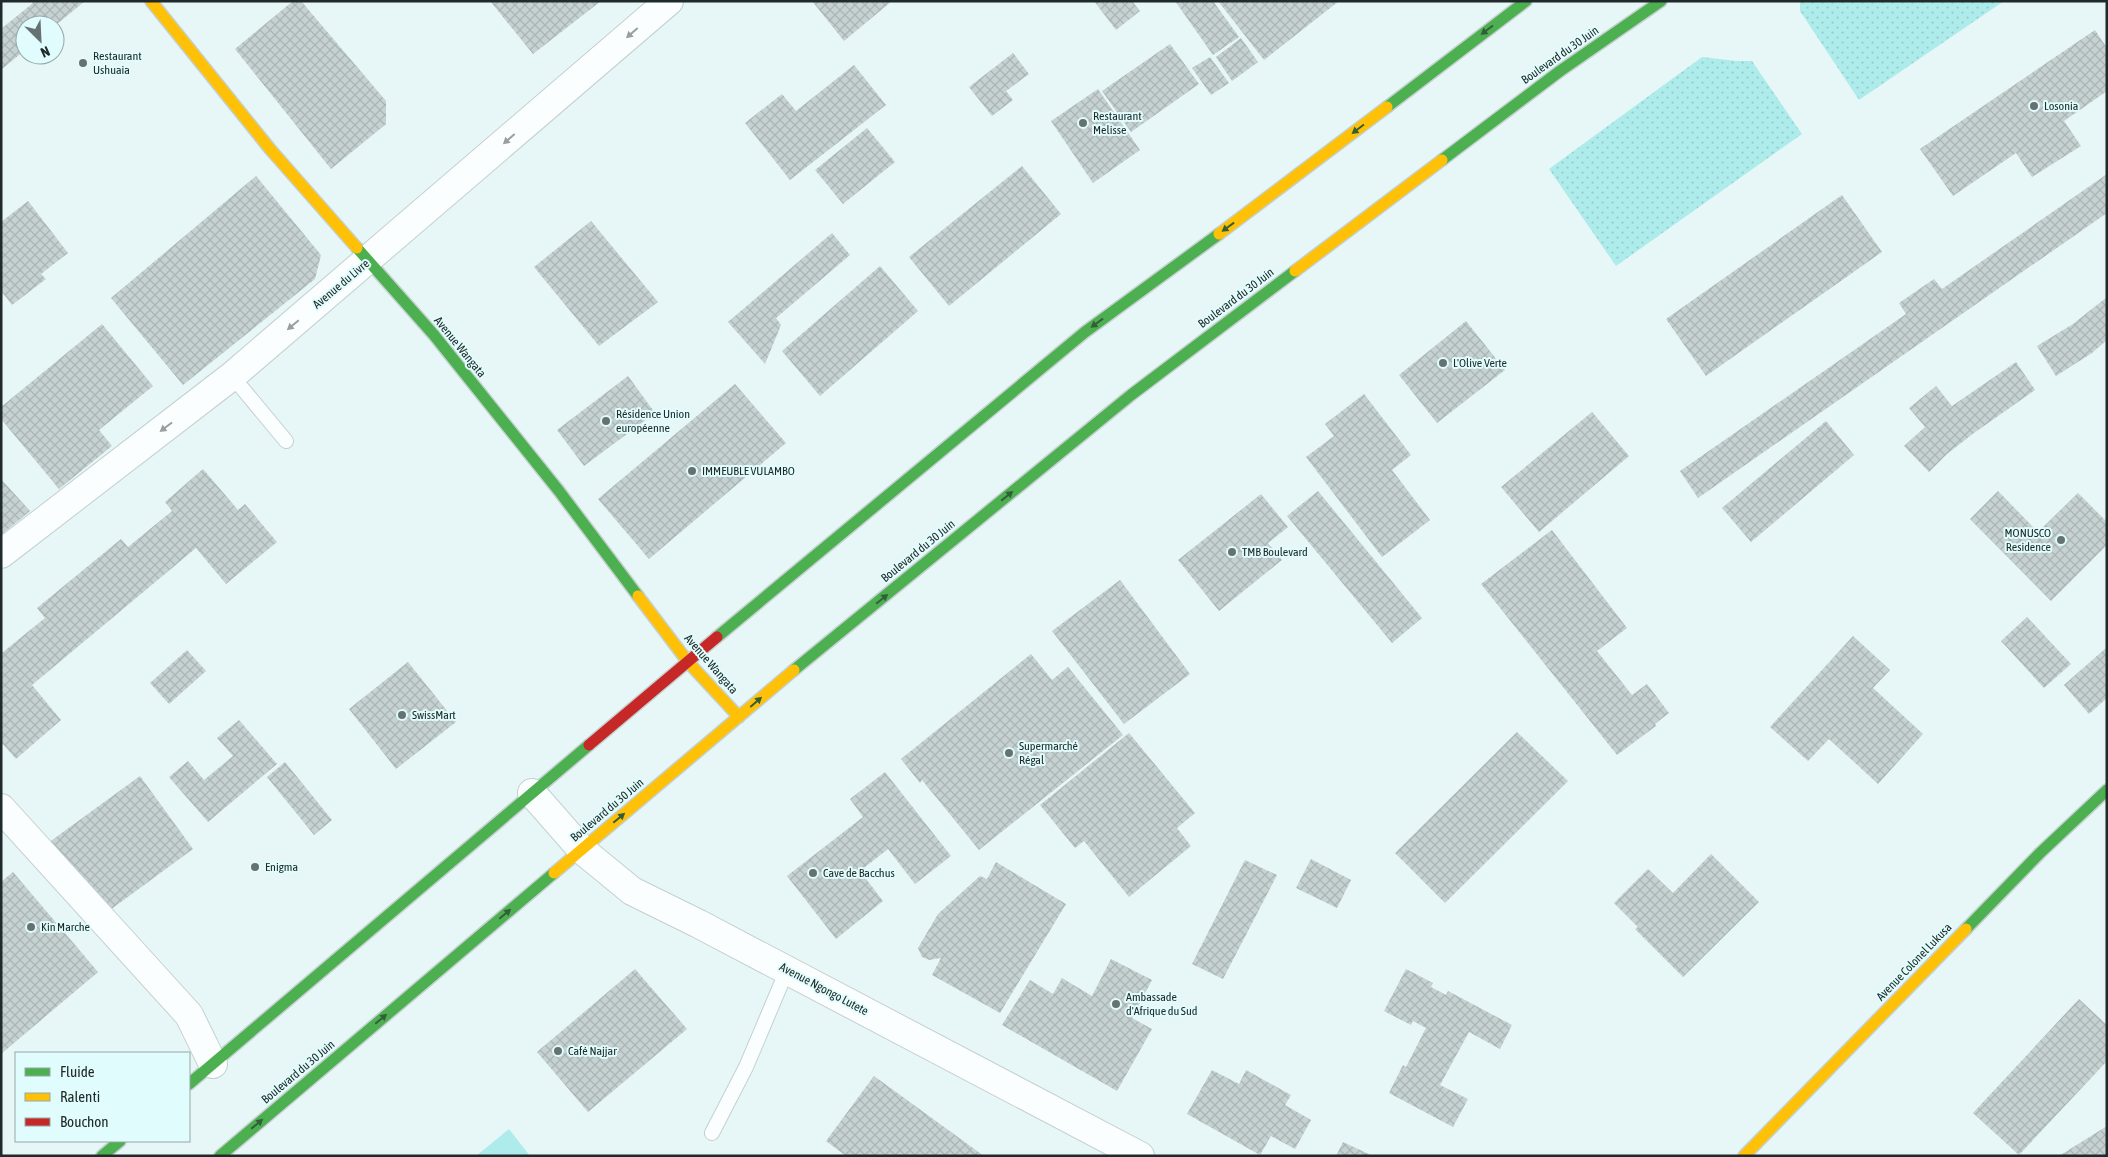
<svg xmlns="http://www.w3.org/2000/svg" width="2108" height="1157" font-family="'Asap Condensed',sans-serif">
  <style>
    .grass { fill: url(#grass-dots) }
    .pitch { fill: #aeecec }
    .building { fill: url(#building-cross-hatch) }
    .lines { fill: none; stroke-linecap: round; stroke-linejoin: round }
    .lane-casing { stroke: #c4d0cf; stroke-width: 16 }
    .street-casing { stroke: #c4d0cf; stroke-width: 30 }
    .fast-casing { stroke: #c4d0cf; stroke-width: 14 }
    .slow-casing { stroke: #c4d0cf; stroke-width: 14 }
    .jam-casing { stroke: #c4d0cf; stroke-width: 14 }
    .lane { stroke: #fbfefe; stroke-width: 14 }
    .street { stroke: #fbfefe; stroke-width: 28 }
    .fast { stroke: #4caf50; stroke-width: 11 }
    .slow { stroke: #ffc107; stroke-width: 11 }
    .jam { stroke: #c62828; stroke-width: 11 }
    .oneway { fill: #325f39 }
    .oneway2 { fill: #989f9f }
    .poi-dot { fill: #667171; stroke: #e1fcfc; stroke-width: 2 }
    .labels { text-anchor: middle; stroke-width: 4; stroke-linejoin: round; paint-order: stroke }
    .street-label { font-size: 12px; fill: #202a2a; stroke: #e1fcfc }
    .poi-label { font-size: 12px; fill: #202a2a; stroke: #e1fcfc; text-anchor: start }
  </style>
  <defs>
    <pattern id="grass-dots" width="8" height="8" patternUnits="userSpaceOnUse" patternTransform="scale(1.25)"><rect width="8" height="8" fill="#aeecec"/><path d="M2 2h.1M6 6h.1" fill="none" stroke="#95cbcb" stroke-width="1.8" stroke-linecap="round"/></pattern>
    <pattern id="building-cross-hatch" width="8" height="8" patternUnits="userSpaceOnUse" patternTransform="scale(1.25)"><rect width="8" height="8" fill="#c6d2d2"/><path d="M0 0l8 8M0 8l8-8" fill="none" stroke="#aab4b4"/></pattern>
  </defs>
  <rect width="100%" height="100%" fill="#e7f6f6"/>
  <path class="grass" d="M1800 1H2004L1859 100 1800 11Z
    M1702 57 1736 61H1752L1802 134 1616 266 1549 169Z"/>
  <path class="pitch" d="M509 1129 530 1156H476Z"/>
  <path class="building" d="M31 1H85L56 25H25V50L1 70V29L33 3Z
    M293 1H301L386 101V124L331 169 235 49Z
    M490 1H601L533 54Z
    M812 1H892L844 41Z
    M1094 1H1132L1140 11 1116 30Z
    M1175 1H1213L1239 37 1213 55Z
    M1218 1H1339L1264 60Z
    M2095 30 2107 48V91L2064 121 2081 146 2032 177 2016 153 1953 196 1920 149Z
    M1241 38 1258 62 1232 81 1216 57Z
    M1170 44 1199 84 1131 132 1102 91Z
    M1013 53 1029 74 1006 91 1013 100 992 116 969 87Z
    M1210 57 1229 83 1211 95 1192 68Z
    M854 65 886 105 790 180 745 123 782 94 796 111Z
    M1098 89 1140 150 1093 183 1051 121Z
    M867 128 895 162 843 204 815 170Z
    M1022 166 1061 214 949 306 909 257Z
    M2107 174V213L1698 498 1680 471 1906 314 1899 303 1934 279 1942 289Z
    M256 176 321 255 315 279 183 385 111 298Z
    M1842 195 1882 252 1706 376 1666 319Z
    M28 201 68 253 41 274 46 279 12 305 1 291V222Z
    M591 221 658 302 599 346 534 267Z
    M832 233 850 255 776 318 781 325 765 364 728 322Z
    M880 266 918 311 820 396 782 351Z
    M2107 297V340L2092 353 2056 376 2037 346 2073 324Z
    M1466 321 1505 370 1437 423 1399 375Z
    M102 324 153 386 99 430 112 446 59 489 1 419V407Z
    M2016 362 2035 390 1974 433 1947 454 1929 472 1904 446 1925 427 1909 408 1936 386 1952 406Z
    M628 376 655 413 584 466 557 430Z
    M735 384 786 443 649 559 598 499Z
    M1364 394 1411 455 1392 470 1430 520 1382 557 1306 457 1334 436 1325 424Z
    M1592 412 1629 456 1539 532 1501 487Z
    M1826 421 1854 455 1751 542 1722 508Z
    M203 469 238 510 245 504 277 542 226 584 196 548 32 685 61 720 16 759 1 742V650L3 652 45 618 37 608 121 539 128 547 172 511 165 502Z
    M1 479 30 511 1 535Z
    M1318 491 1422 618 1392 643 1287 516Z
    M1998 491 2038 532 2078 493 2107 522V545L2051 601 1970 519Z
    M1261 494 1288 527 1268 543 1282 560 1219 611 1178 560Z
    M1552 530 1627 628 1597 651 1632 695 1647 684 1669 713 1655 724 1656 726 1617 755 1481 584Z
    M1120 580 1190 674 1124 724 1052 631Z
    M2027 617 2071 664 2044 688 2001 641Z
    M1853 636 1890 670 1873 688 1923 734 1878 784 1829 739 1808 761 1770 727Z
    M2107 647V698L2089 714 2064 685Z
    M187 650 206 671 169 704 150 683Z
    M1031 654 1052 680 1068 667 1123 735 979 850 922 780 920 783 901 759Z
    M408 662 456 722 396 769 349 709Z
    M239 720 277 764 208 822 169 777 188 761 204 780 233 756 217 738Z
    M1517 732 1568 781 1445 903 1395 853Z
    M1129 733 1195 813 1177 828 1191 846 1129 897 1084 841 1075 848 1040 805Z
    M285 762 332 820 314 835 267 777Z
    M885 772 951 856 915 884 888 849 860 871 883 901 836 939 787 876 863 817 850 799Z
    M140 776 193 849 102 916 48 843Z
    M1711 854 1759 902 1683 977 1635 929 1638 927 1614 903 1648 869 1673 893Z
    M1311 859 1351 880 1337 908 1296 888Z
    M1245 860 1277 875 1223 979 1192 964Z
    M996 862 1066 904 1000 1013 932 975 941 958 929 960 922 957 918 948 938 914 980 876 987 879Z
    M13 872 98 972 1 1054V882Z
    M1111 959 1152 980 1132 1018 1152 1029 1117 1091 1002 1025 1030 980 1053 994 1062 978 1092 996Z
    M635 969 687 1029 588 1112 537 1052Z
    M1406 969 1433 983 1431 987 1446 995 1448 991 1512 1025 1500 1049 1469 1032 1440 1085 1468 1099 1453 1127 1389 1093 1403 1065 1406 1067 1426 1028 1413 1021 1411 1025 1384 1011Z
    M2079 999 2107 1025V1061L2019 1155 1973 1113Z
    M1212 1070 1239 1084 1246 1070 1291 1095 1285 1105 1311 1120 1295 1149 1271 1136 1260 1155 1187 1114Z
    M874 1076 984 1156H846L826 1141Z
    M2107 1126V1156H2059Z
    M1343 1142 1373 1156H1336Z"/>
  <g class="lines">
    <defs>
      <path id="lane" d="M232 376 286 441
        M712 1133 746 1067 787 970"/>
      <path id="street" d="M1 554 232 376 669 1
        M532 793 582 850 632 891 699 924 1140 1156
        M1 808 189 1015 213 1064"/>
      <path id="fast" d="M1387 107 1526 1
        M1442 160 1560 71 1661 1
        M357 248 434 335 559 491 638 596
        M717 637 1085 332 1219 234
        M794 670 1131 395 1295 271
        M1966 929 2040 853 2107 790
        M189 1084 589 745
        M102 1156 120 1141
        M220 1156 554 873"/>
      <path id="slow" d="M151 1 270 149 357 248
        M1219 234 1387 107
        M1295 271 1442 160
        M638 596 688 662 739 717
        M554 873 794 670
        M1744 1156 1966 929"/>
      <path id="jam" d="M589 745 717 637"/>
    </defs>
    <use href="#lane" class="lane-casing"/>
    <use href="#street" class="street-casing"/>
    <use href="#fast" class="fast-casing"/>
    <use href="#slow" class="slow-casing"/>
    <use href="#jam" class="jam-casing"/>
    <use href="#lane" class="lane"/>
    <use href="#street" class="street"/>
    <use href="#fast" class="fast"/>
    <use href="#slow" class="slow"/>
    <use href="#jam" class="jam"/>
  </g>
  <defs><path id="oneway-solid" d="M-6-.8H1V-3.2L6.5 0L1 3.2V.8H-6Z" transform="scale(1.25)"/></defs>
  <g class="oneway">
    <use href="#oneway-solid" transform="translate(1487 30) rotate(143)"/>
    <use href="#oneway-solid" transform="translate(1358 129) rotate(143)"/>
    <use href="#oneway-solid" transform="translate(1228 227) rotate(144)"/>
    <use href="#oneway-solid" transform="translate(1097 323) rotate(144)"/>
    <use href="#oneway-solid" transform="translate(1007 496) rotate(-39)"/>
    <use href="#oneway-solid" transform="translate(882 599) rotate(-39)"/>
    <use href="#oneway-solid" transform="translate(756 702) rotate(-41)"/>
    <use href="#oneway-solid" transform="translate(619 818) rotate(-40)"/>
    <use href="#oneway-solid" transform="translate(505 914) rotate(-40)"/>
    <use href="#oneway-solid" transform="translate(381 1019) rotate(-40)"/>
    <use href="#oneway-solid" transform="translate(257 1124) rotate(-40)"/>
  </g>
  <g class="oneway2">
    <use href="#oneway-solid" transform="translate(632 33) rotate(139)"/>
    <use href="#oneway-solid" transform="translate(509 139) rotate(139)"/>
    <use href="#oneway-solid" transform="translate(293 325) rotate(140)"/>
    <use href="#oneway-solid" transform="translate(166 427) rotate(143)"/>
  </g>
  <g class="poi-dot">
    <circle cx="83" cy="63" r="5"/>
    <circle cx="2034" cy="106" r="5"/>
    <circle cx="1083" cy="123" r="5"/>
    <circle cx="1443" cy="363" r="5"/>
    <circle cx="606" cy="421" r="5"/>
    <circle cx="692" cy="471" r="5"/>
    <circle cx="2061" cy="540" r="5"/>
    <circle cx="1232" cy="552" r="5"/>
    <circle cx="402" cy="715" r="5"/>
    <circle cx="1009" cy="753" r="5"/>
    <circle cx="255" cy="867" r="5"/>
    <circle cx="813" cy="873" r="5"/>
    <circle cx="31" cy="927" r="5"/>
    <circle cx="1116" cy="1004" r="5"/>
    <circle cx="558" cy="1051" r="5"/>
  </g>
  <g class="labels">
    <g class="street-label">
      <text transform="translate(1560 55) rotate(-35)" y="4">Boulevard du 30 Juin</text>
      <text transform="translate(341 284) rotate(-40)" y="4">Avenue du Livre</text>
      <text transform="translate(1236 298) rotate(-37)" y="4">Boulevard du 30 Juin</text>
      <text transform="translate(460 347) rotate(51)" y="4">Avenue Wangata</text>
      <text transform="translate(918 551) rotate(-39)" y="4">Boulevard du 30 Juin</text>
      <text transform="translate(711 664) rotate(49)" y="4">Avenue Wangata</text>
      <text transform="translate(607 810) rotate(-40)" y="4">Boulevard du 30 Juin</text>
      <text transform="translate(1914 962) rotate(-46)" y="4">Avenue Colonel Lukusa</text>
      <text transform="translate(824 989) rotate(28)" y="4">Avenue Ngongo Lutete</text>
      <text transform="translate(298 1072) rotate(-40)" y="4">Boulevard du 30 Juin</text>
    </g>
    <g class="poi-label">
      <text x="93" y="60">Restaurant<tspan x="93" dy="14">Ushuaia</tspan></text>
      <text x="2044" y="110">Losonia</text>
      <text x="1093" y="120">Restaurant<tspan x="1093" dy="14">Melisse</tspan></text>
      <text x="1453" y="367">L'Olive Verte</text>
      <text x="616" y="418">Résidence Union<tspan x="616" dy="14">européenne</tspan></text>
      <text x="702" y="475">IMMEUBLE VULAMBO</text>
      <text x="2051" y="537" text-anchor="end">MONUSCO<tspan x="2051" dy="14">Residence</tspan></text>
      <text x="1242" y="556">TMB Boulevard</text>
      <text x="412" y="719">SwissMart</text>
      <text x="1019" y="750">Supermarché<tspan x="1019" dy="14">Régal</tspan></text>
      <text x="265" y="871">Enigma</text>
      <text x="823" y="877">Cave de Bacchus</text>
      <text x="41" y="931">Kin Marche</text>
      <text x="1126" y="1001">Ambassade<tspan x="1126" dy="14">d'Afrique du Sud</tspan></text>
      <text x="568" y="1055">Café Najjar</text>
    </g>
  </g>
  <rect width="2108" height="1157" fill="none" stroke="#202a2a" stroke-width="5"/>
  <rect x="15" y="1052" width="175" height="90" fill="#e1fcfc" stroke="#94a8a8"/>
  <rect x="25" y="1068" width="25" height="8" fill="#4caf50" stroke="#94a8a8"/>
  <text x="60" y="1077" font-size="15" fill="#202a2a">Fluide</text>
  <rect x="25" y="1093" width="25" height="8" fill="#ffc107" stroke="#94a8a8"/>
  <text x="60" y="1102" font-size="15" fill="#202a2a">Ralenti</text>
  <rect x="25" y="1118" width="25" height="8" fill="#c62828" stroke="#94a8a8"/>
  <text x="60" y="1127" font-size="15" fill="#202a2a">Bouchon</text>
  <g transform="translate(40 40) rotate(156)"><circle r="24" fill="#e1fcfc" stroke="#94a8a8"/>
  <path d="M0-4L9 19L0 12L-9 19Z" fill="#667171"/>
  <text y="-8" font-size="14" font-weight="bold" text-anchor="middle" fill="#202a2a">N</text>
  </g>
</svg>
